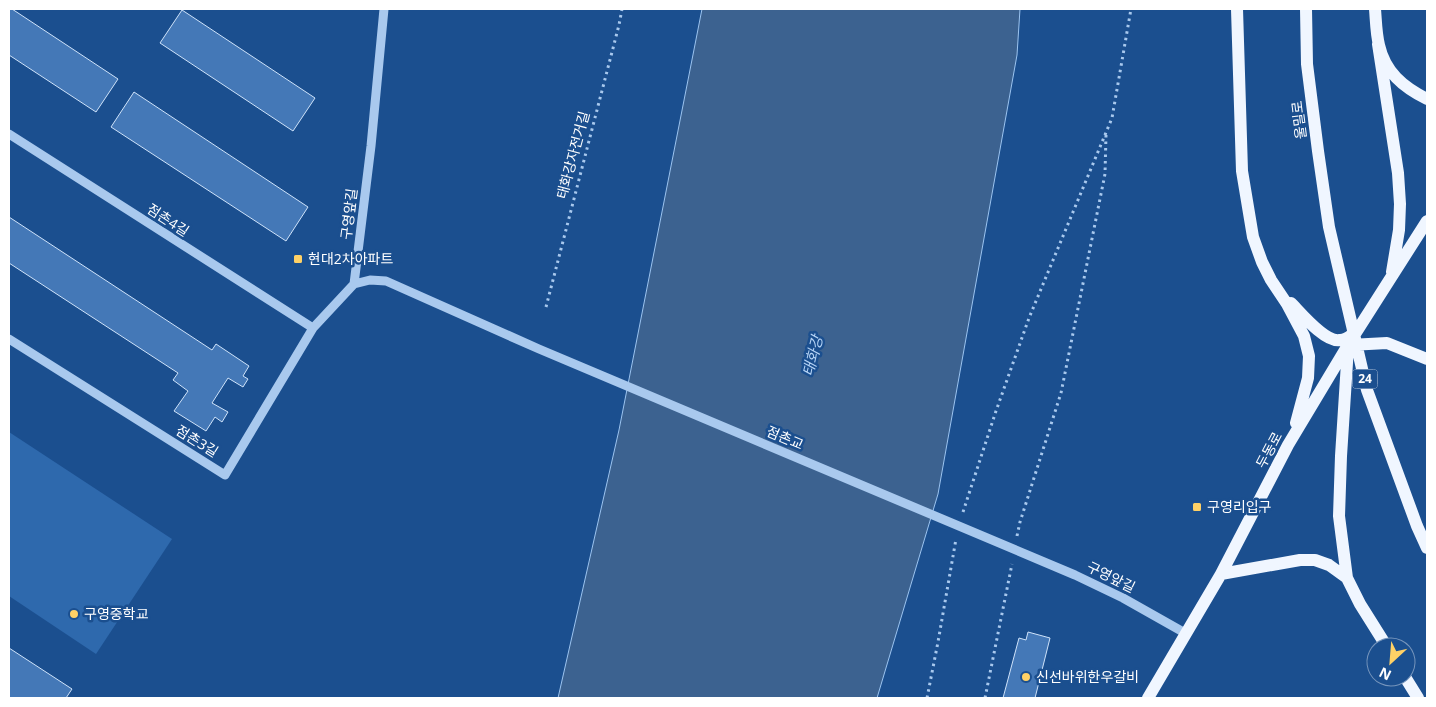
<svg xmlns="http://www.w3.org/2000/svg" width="1436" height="707" font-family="'Open Sans','Noto Sans KR',sans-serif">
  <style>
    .green { fill: #2e69ad }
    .water { fill: #3c6290; stroke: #9cc4f0 }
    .building { fill: #4478b7; stroke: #cfe3fa }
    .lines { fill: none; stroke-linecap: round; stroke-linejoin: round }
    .path { stroke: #a9c9ee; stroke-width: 3; stroke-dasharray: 2.5 4; stroke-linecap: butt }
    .minor { stroke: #a9c9ee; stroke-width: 9 }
    .major { stroke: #f0f6ff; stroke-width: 12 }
    .poi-dot { fill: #ffd166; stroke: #1b4f8f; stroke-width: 2 }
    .labels { text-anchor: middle; stroke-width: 5; stroke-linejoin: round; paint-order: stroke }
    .shield { fill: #1b4f8f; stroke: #bbcadd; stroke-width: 1 }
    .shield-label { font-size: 12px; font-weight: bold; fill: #fff }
    .street-label { font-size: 14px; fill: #fff; stroke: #1b4f8f }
    .poi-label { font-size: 14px; fill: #fff; stroke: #1b4f8f; text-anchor: start }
    .water-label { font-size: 15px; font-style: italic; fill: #b5d3f5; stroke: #1b4f8f }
  </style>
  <rect width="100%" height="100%" fill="#1b4f8f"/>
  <path class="green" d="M9 432 172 539 96 654 9 596Z"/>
  <path class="water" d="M702 9H1020L1017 55 938 494 877 698H558L619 430Z"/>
  <path class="building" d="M9 9H12L118 79 96 112 9 55Z
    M182 10 315 98 293 131 160 43Z
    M134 92 308 207 286 241 111 127Z
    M9 217 212 350 216 344 249 366 243 376 248 379 243 387 228 378 212 403 228 412 222 422 215 417 206 431 174 411 188 391 173 380 178 373 9 263Z
    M1028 632 1050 638 1035 698H1003L1019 638 1026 640Z
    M9 648 72 689 66 698H9Z"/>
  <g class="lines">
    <path class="path" d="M546 307 619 25 622 9
      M963 512 996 411 1029 318 1112 118 1131 9
      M1017 536 1020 522 1061 393 1105 174 1106 135
      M927 698 938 642 956 539
      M985 698 1012 564"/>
    <path class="minor" d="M9 134 313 328
      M354 284 370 280 386 281 539 349 1075 575 1123 598 1185 633
      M354 284 371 146 384 9
      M9 339 225 475 313 328 354 284"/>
    <path class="major" d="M1237 9 1242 171 1253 237 1262 262 1271 280 1287 304 1304 336 1309 356 1308 378 1296 423
      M1306 9 1307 64 1318 151 1329 227 1367 390 1417 526 1427 548
      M1375 9C1376 20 1376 33 1379 45 1385 72 1403 87 1427 99
      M1378 44 1398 173 1400 204 1399 230 1392 272
      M1291 303C1300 312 1325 343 1340 340 1346 340 1350 336 1354 333
      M1350 345 1387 343 1427 359
      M1221 574 1300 560H1315L1329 565 1347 578 1360 604 1387 647
      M1347 578 1339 516 1341 456 1348 347
      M1405 677 1418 698
      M1148 698 1221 574 1288 445 1348 345 1427 221"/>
  </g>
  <g class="poi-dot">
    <rect x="293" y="254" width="10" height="10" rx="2.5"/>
    <rect x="1192" y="502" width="10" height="10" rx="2.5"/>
    <circle cx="74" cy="614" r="5"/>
    <circle cx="1026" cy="677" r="5"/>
  </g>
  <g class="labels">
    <rect class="shield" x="1352.5" y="369.5" width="25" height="19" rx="4"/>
    <g class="shield-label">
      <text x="1365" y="383">24</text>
    </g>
    <g class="street-label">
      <text transform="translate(1299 120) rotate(-97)" y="5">울밀로</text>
      <text transform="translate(573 155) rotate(-75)" y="5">태화강자전거길</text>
      <text transform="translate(349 214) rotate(-83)" y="5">구영앞길</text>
      <text transform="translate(168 220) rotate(33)" y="5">점촌4길</text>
      <text transform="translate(785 438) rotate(23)" y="5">점촌교</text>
      <text transform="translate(197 441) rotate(32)" y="5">점촌3길</text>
      <text transform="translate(1269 450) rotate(-62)" y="5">두동로</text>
      <text transform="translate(1111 577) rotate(26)" y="5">구영앞길</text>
    </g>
    <g class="poi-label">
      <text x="308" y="264">현대2차아파트</text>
      <text x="1207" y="512">구영리입구</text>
      <text x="84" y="619">구영중학교</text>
      <text x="1036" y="682">신선바위한우갈비</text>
    </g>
    <g class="water-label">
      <text transform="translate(813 356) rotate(-76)" y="5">태화강</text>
    </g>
  </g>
  <rect width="1436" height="707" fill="none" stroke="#ffffff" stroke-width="20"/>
  <g transform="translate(1391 662) rotate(206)"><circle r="24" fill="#1b4f8f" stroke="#7695bc"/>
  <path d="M0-4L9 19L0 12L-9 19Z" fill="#ffd166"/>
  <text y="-8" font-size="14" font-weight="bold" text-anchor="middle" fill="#ffffff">N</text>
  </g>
</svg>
